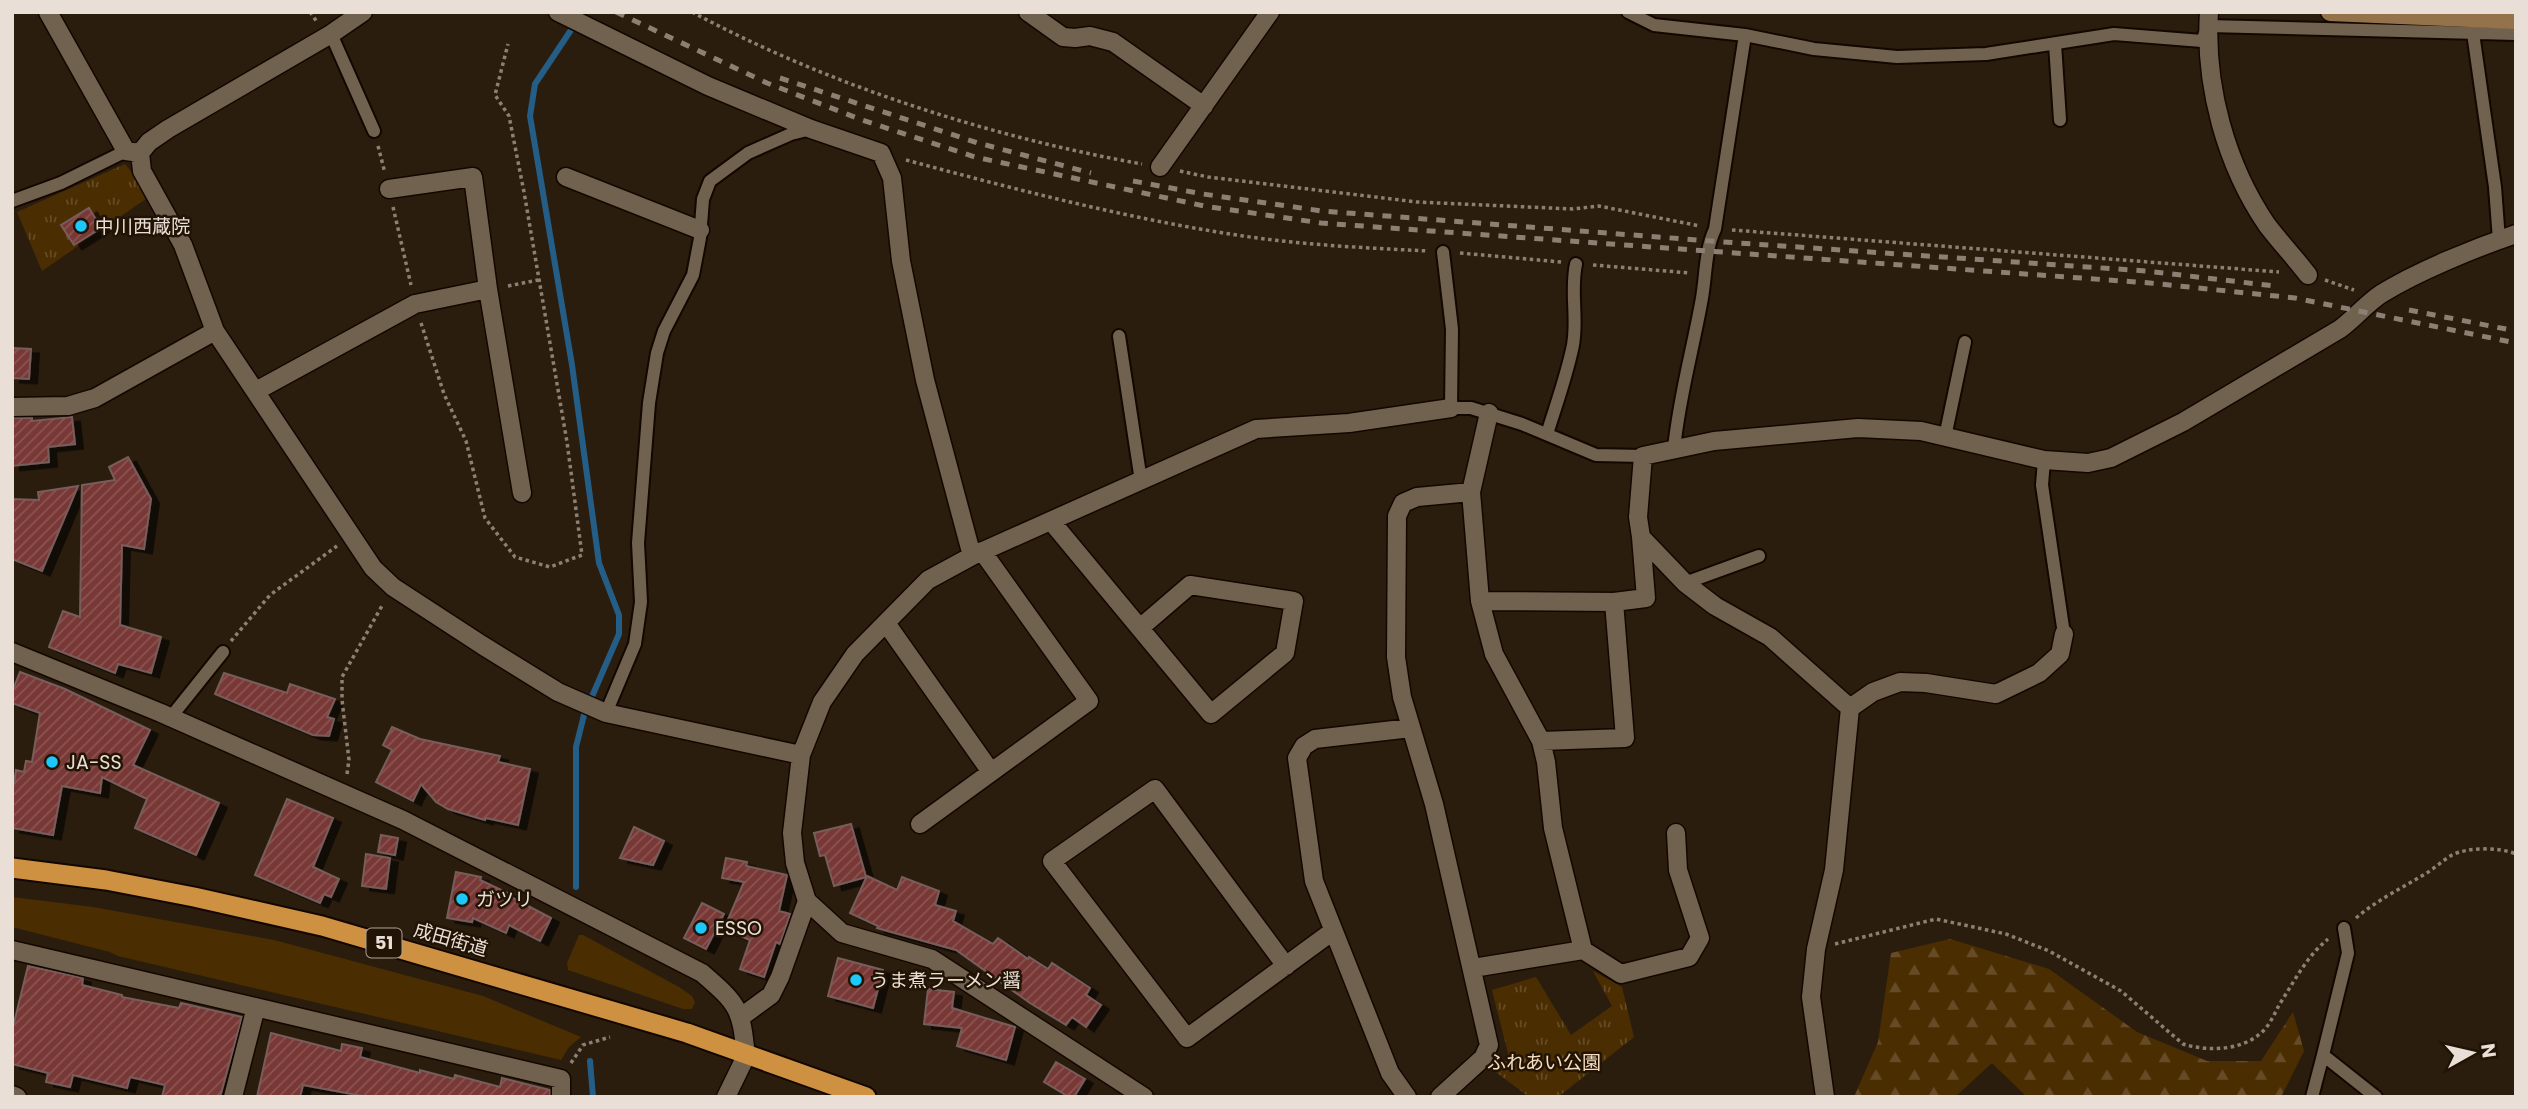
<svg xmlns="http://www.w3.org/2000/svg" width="2528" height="1109" font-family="Poppins,'Noto Sans JP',sans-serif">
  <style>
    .grass { fill: #4b2d02 }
    .forest { fill: url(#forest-firs) }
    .park { fill: url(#park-tufts) }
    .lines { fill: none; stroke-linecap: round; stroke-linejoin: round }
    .stream { stroke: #245d86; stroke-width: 6 }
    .building { fill: url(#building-hatch); stroke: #775d5b; stroke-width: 2; filter: url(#shadow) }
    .service-casing { stroke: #130700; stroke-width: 16 }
    .minor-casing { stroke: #130700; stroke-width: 21 }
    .tertiary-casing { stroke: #130700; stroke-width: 21 }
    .secondary-casing { stroke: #130700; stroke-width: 21 }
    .trunk-casing { stroke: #130700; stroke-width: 23 }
    .path { stroke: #8c8074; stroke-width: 3.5; stroke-dasharray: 3.5 3.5; stroke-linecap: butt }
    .service { stroke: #71614f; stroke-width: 12 }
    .minor { stroke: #71614f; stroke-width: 18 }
    .tertiary { stroke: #71614f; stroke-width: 18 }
    .secondary { stroke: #94734a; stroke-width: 18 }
    .trunk { stroke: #ce9142; stroke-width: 19 }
    .rail { stroke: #8c8074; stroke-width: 5; stroke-dasharray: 9 9; stroke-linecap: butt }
    .poi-dot { fill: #1dc9fc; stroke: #211405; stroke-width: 2.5 }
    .labels { text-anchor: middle; stroke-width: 5; stroke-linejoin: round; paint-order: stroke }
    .shield { fill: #211405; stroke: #ada297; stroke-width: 2 }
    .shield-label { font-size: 18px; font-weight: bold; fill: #e9dfd6 }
    .poi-label { font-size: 19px; fill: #e9dfd6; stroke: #211405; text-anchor: start }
    .street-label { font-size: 19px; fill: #e9dfd6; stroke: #211405 }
    .park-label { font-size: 19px; fill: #f7ddc0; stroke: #211405 }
  </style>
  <defs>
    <pattern id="forest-firs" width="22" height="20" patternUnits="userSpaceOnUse" patternTransform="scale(1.75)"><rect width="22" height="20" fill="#4b2d02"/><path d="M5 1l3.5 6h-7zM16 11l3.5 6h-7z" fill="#654b26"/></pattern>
    <pattern id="park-tufts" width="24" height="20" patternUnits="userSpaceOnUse" patternTransform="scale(1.75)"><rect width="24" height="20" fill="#4b2d02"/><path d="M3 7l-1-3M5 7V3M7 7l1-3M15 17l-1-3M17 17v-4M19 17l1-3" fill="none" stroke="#654b26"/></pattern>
    <pattern id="building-hatch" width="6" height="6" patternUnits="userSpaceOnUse" patternTransform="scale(1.75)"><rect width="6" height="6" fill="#783836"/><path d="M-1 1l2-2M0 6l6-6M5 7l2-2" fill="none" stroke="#8b5452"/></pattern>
    <filter id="shadow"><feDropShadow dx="8" dy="4.5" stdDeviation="0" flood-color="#0009"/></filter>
  </defs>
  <rect width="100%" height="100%" fill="#2b1d0e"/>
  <path class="grass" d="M12 897 93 907 274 940 483 996 581 1037 569 1047 561 1060 118 956 110 952 12 927Z
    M579 935H583L679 987 692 996 695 1002 692 1009H683L568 970 567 963Z"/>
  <path class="forest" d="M1950 939 2049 969 2137 1032 2207 1061H2261L2293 1012 2304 1051 2281 1097H2027L1992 1063 1955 1097H1854L1878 1042 1891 953Z"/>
  <path class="park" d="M125 164 150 196 42 271 17 212Z
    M1593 971 1622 987 1634 1037 1558 1097H1529L1496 1072 1509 1057 1492 990 1536 977 1571 1035 1612 1006Z"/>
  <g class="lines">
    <path class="stream" d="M576 887V747L584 715 619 634V615L599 563 572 365 530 116 535 84 583 12
      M590 1061 593 1097"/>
  </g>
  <path class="building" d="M89 208 101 228 74 245 61 225Z
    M12 348 31 349 29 379 12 378Z
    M72 417 75 444 48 447 49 462 12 466V418H32V421Z
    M128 457 151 499 144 549 122 545 120 625 161 637 151 673 118 664 115 673 49 647 63 611 80 617 82 485 115 480 109 467Z
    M78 486 42 571 12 559V499L39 500 38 492Z
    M20 672 65 689 150 730 133 765 219 803 196 855 135 828 147 799 102 777 100 793 62 786 53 835 12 828V795L16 770 24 772 26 761 32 762 40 713 12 703V692Z
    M224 673 287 693 290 684 335 699 327 717 334 719 329 736 313 735 215 694Z
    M392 727 420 739 500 756 498 762 530 769 518 825 486 818 485 820 448 809 436 802 421 784 413 801 376 782 392 750 383 745Z
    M287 799 333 818 313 867 339 879 331 897 324 894 320 903 255 875Z
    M851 824 866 877 834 886 825 855 820 856 814 833Z
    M634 827 664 841 653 865 620 858Z
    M381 835 398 838 395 855 378 852Z
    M366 854 390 858 386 889 362 886Z
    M726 858 747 862 746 866 787 875 779 911 790 914 780 944 776 942 764 977 740 969 750 940 724 929 744 882 722 878Z
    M456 872 481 877 480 880 510 894 509 896 551 918 540 941 509 925 506 933 473 918 472 922 447 918Z
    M867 876 897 890 902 877 939 891 935 905 956 911 953 921 993 944 998 938 1028 959 1029 957 1048 969 1052 963 1090 988 1086 995 1101 1005 1086 1027 1072 1017 1066 1025 1030 1003 956 950 877 928 878 926 850 913Z
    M702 903 724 914 706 949 684 938Z
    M838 958 883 970 873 1008 828 996Z
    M28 966 83 978 82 985 122 995V997L179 1008 181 1003 242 1017 220 1097H162L165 1085 130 1077 127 1088 73 1075 70 1087 46 1082 48 1073 12 1064V1031Z
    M928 989 954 992 952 1008 1015 1027 1006 1060 957 1046 962 1028 924 1024Z
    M271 1033 341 1051 342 1044 362 1048 360 1057 420 1073V1070L454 1079 455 1075 500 1087 502 1078 550 1090V1097H368L303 1085 300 1097H257Z
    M1056 1062 1085 1079 1074 1097H1069L1044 1082Z"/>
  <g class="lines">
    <defs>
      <path id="service" d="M1628 12 1654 25 1745 35 1814 49 1897 57 1986 54 2114 34 2202 41 2208 26 2516 34
        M2473 33 2495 187 2499 240
        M331 34 374 131
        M2055 44 2060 120
        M12 201 61 183 126 151
        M1443 252 1452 329 1451 408H1471L1522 424 1596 455 1643 456
        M1119 336 1141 481
        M1547 434C1556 405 1567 375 1573 345 1578 317 1570 292 1576 264
        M1945 437 1965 342
        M1674 449C1679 397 1693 349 1702 298 1706 275 1705 250 1715 229L1745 35
        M2044 460 2042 485 2064 634
        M1685 583 1759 556
        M606 713 635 644 641 602 638 543 649 403 657 353 664 331 693 275 700 238 703 199 710 181 748 153 791 134 811 129
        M171 717 223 652
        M2344 928 2348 953 2323 1055 2376 1097
        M2312 1097 2323 1055"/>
      <path id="minor" d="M48 12 126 151 140 153
        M363 12 331 34 168 129 149 142 140 153 142 171 183 245 215 331 373 568 393 587 482 645 558 692 606 713 801 755
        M558 12 708 86 811 129 881 153 892 178 901 261 925 380 972 556
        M1028 12 1063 37 1075 38 1090 36 1113 42 1204 106
        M2209 12C2204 85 2226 165 2267 225 2280 242 2295 258 2308 275
        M1160 167 1270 12
        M566 177 700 230
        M389 189 473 177 488 289 522 493
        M256 391 415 304 488 289
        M12 407 68 406 95 398 215 331
        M1489 413 1471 492 1480 601 1494 654 1541 741 1546 762 1553 828 1583 950
        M1051 521 1211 714 1285 653 1294 601 1190 585 1140 628
        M1480 601 1614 602 1646 598 1641 537
        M886 623 991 772
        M1850 708 1873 692 1900 682 1926 683 1996 694 2039 673 2060 654 2064 634
        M1541 741 1625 738 1614 602
        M920 824 1089 701 982 551
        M12 950 561 1079V1097
        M1286 966 1155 789 1052 861 1187 1038 1333 931
        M1473 968 1583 950 1621 974 1689 957 1700 938 1678 870 1676 833
        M741 1017 771 995 780 977 807 901
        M12 1095 17 1097
        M233 1097 256 1007
        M726 1097 746 1056
        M1144 1097 932 959 842 933 807 901 795 863 792 833 801 755 822 702 855 654 928 580 972 556 1256 429 1349 423 1451 408
        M1407 1097 1390 1073 1314 881 1297 758 1304 746 1315 739 1411 728
        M1440 1097 1483 1058 1489 1045 1434 804 1402 697 1396 657 1397 516 1403 503 1417 497 1471 492
        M1825 1097 1811 997 1816 949 1834 870 1850 708 1770 637 1715 606 1685 583 1641 537 1638 517 1643 456 1714 441 1858 428 1921 431 2044 460 2088 463 2111 458 2183 422 2340 329C2355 318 2366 304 2381 294 2418 271 2475 248 2516 234"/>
      <path id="tertiary" d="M12 652 161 713 403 820 702 973C739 1005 741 1008 746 1056"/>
      <path id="secondary" d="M2330 12 2516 20"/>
      <path id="trunk" d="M12 868 106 880 194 897 322 926 687 1033 866 1097"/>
    </defs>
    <use href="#service" class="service-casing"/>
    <use href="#minor" class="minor-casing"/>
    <use href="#tertiary" class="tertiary-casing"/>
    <use href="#secondary" class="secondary-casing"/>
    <use href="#trunk" class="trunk-casing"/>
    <path class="path" d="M310 12 317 22
      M692 12C828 85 990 137 1142 164
      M378 146 385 173
      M906 160C1018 190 1129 219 1243 236 1304 245 1367 248 1428 251
      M1180 171 1208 177 1417 202 1573 209 1599 206 1700 226
      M393 207 411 285
      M1732 230 2279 272
      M1460 253 1561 262
      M1593 265 1690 273
      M2325 280 2354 290
      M508 286 538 280
      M421 323 444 394 466 441 485 518 515 557 550 567 582 555 567 442 524 192 509 116 495 95 508 44
      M231 641 270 595 337 546
      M347 774 349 760 342 700V677L383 604
      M2356 918C2377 900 2402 888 2425 874 2434 869 2443 860 2452 855 2468 847 2499 847 2516 854
      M1835 944 1936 919 2006 934 2049 951 2121 991 2183 1044C2209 1052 2245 1051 2265 1029 2271 1022 2275 1013 2279 1005 2294 982 2306 957 2328 939
      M571 1063 583 1045 610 1037"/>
    <use href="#service" class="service"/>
    <use href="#minor" class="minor"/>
    <use href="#tertiary" class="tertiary"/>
    <use href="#secondary" class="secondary"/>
    <use href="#trunk" class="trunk"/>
    <path class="rail" d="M616 12 767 83 862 120 975 157 1204 206 1321 223 2150 283 2295 298 2516 343
      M780 78 978 143 1091 173
      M1133 181 1203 194 1322 211 1710 241 2146 271 2275 286
      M2409 310 2516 331"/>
  </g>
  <g class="poi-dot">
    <circle cx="81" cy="226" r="7"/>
    <circle cx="52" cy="762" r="7"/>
    <circle cx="462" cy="899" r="7"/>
    <circle cx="701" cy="928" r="7"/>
    <circle cx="856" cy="980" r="7"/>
  </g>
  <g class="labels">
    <rect class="shield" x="366.5" y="928.5" width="35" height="29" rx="5"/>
    <g class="shield-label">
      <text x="384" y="949">51</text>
    </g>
    <g class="poi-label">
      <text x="95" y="233">中川西蔵院</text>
      <text x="66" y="769">JA-SS</text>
      <text x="476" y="906">ガツリ</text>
      <text x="715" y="935">ESSO</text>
      <text x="870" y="987">うま煮ラーメン醤</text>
    </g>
    <g class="street-label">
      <text transform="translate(451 939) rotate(16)" y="7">成田街道</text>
    </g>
    <g class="park-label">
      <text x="1544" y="1069">ふれあい公園</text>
    </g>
  </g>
  <rect width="2528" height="1109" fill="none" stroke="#e9dfd6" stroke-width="28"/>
  <g transform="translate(2472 1053) rotate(82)" stroke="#211405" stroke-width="5" paint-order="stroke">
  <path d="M0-5L12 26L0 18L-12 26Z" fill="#e9dfd6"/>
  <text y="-10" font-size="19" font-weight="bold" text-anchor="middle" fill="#e9dfd6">N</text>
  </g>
</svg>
